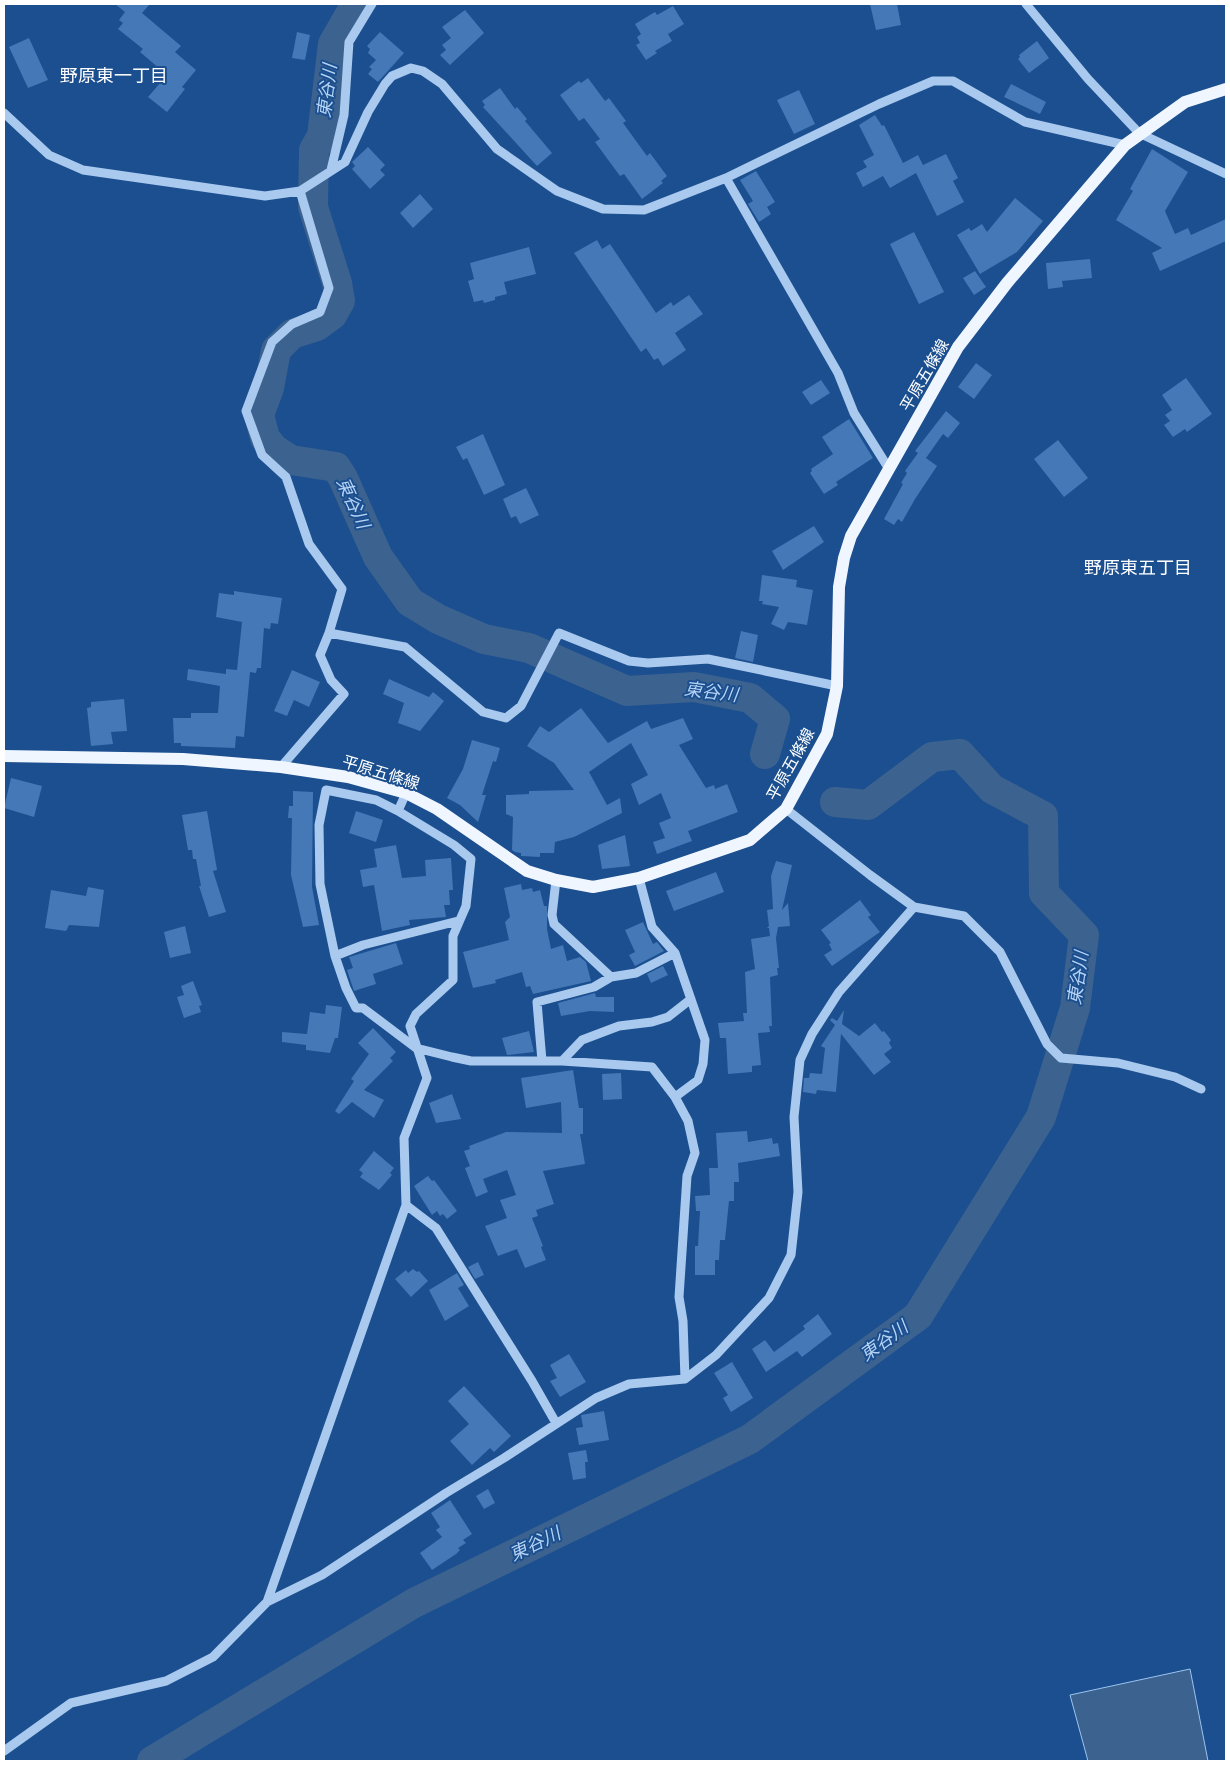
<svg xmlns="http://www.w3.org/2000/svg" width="1230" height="1765" font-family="Inter,'Noto Sans JP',sans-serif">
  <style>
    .water { fill: #3c6290; stroke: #9cc4f0 }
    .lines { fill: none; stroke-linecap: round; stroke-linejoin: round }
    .river { stroke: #3c6290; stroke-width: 30 }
    .building { fill: #4478b7 }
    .minor { stroke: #a9c9ee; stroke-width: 9 }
    .major { stroke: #f0f6ff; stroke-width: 12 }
    .labels { text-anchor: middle; stroke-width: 4; stroke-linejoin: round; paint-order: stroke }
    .street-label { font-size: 16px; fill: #fff; stroke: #1b4f8f }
    .neighbourhood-label { font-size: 18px; fill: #fff; stroke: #1b4f8f }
    .water-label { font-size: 18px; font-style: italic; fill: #b5d3f5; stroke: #1b4f8f }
  </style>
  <rect width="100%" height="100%" fill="#1b4f8f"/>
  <path class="water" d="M1190 1669 1208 1761H1088L1070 1695Z"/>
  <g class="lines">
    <path class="river" d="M356 4 333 44 322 136 314 150 313 207 337 283 340 301 332 315 317 326 292 334 276 350 269 388 259 415 265 438 274 449 291 460 336 467 343 478 378 557 410 602 438 619 484 639 529 648 627 691 694 687 750 698 775 719 765 754
      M152 1761 414 1603 750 1439 918 1316 1041 1117 1075 1008 1084 935 1044 893 1043 816 992 789 960 754 932 757 868 805 835 802"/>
  </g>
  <path class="building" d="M115 4H150L142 13 181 46 175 52 196 70 182 87 185 89 167 112 148 97 167 75 140 52 143 49 118 29 123 23 119 20 125 12Z
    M870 4H897L901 25 876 30Z
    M673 6 684 24 668 34 672 41 655 51 657 53 646 60 636 45 640 43 637 37 641 34 635 24 655 12 657 15Z
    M465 10 484 33 450 65 440 55 446 50 442 45 451 38 442 27Z
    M297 32 310 35 305 60 292 58Z
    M380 32 404 53 378 82 368 74 372 69 369 67 376 60 368 53 370 49 367 46Z
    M29 38 48 80 28 88 9 47Z
    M1037 41 1049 58 1029 73 1018 59 1020 57 1019 55Z
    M588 78 605 101 609 98 626 121 623 123 647 156 650 153 667 176 661 181 663 183 642 199 624 174 620 176 595 142 600 139 584 118 579 121 560 95 579 81 581 83Z
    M1011 84 1046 102 1040 114 1004 97Z
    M500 88 515 109 517 107 527 119 525 121 552 153 537 166 483 107 485 105 482 101Z
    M799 90 815 124 794 134 777 100Z
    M875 115 882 126 884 125 903 163 918 155 923 165 946 154 958 178 953 181 964 202 937 216 916 173 890 188 883 176 863 187 856 173 867 167 863 161 874 155 859 125Z
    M368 147 385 165 380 170 385 175 370 189 352 169 355 166 352 162Z
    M1152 149 1188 172 1165 211 1175 234 1188 228 1191 235 1226 219V241L1160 271 1152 253 1162 248 1116 220 1133 191 1130 189Z
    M756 171 775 202 767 207 771 214 759 222 748 204 753 201 740 180Z
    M420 194 433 209 413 228 400 213Z
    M1015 198 1043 221 1017 252 980 274 957 235 969 228 971 231 982 224 987 232Z
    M914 232 944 292 919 304 890 244Z
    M597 240 602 249 610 244 656 313 671 302 673 306 689 295 703 314 675 333 686 350 663 366 658 358 654 360 646 348 641 352 574 253Z
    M529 247 536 274 504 282 507 294 495 297V300L484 303 483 300 474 302 468 281 474 279 470 263Z
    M1090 259 1092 278 1062 281 1063 287 1048 289 1046 263Z
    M975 271 986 287 974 295 963 278Z
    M976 363 992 375 974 399 958 387Z
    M1186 378 1212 414 1187 432 1185 429 1173 437 1164 425 1170 421 1165 415 1172 410 1162 395Z
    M821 380 830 393 811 405 802 392Z
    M946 411 960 423 948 438 943 434 926 458 937 466 915 499 902 522 898 519 894 525 884 519 903 484 901 483 907 473 905 471 918 453 915 451Z
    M849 419 873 458 836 482 838 485 824 494 810 473 812 471 811 469 833 454 822 437Z
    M483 434 505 485 484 495 467 458 463 460 456 447Z
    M1058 440 1088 478 1064 497 1034 459Z
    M526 488 539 515 520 524 516 516 511 518 503 499Z
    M814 526 824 542 783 570 772 551Z
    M762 575 797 580 796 587 813 590 807 625 788 622 784 630 771 624 779 607 762 604 763 601H759Z
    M234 591 282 598 278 624 271 623 270 629 264 628 261 668H257L256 673 250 672 244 737 236 736 235 748 181 746V743H174L173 718H191V713H218L220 686 187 680 188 669 226 674V669L237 670 242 622 216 617 219 593 234 595Z
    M741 631 758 635 753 662 735 658Z
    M292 670 320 682 309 707 294 700 287 716 274 711Z
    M389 679 429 697 433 692 444 701 420 731 398 723 404 703 383 694Z
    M124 699 127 731 111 732 113 744 91 746 87 708 91 707V702Z
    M581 708 608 743 647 721 651 729 683 718 693 739 679 745 706 788 714 785 715 789 727 784 738 812 688 831 692 841 657 854 653 842 665 838 659 823 671 818 661 793 639 805 631 784 648 775 631 743 589 772 607 805 620 798 622 813 574 837 555 842 554 853H540V857L521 856V853L515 852 512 850 513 817 506 814V795L529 794V791L574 790 554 763 527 746 540 726 549 732Z
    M472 740 500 748 496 762 493 761 482 795H486L478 822 460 805 447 798 463 769Z
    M11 778 42 786 34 817 4 808Z
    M293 791 313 792 312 887 319 925 303 927 291 875 292 818H288L289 806H293Z
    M207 811 217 870 213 871 226 912 209 917 199 886H201L196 859H193L192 850H188L182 815Z
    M356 811 383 820 376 842 349 833Z
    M625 835 630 866 602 869 598 845Z
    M396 845 402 878 426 876 425 860 451 858 453 890H449L450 905H444L446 917 409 920 410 925 382 931 374 885 363 887 360 870 377 867 374 849Z
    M776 861 792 865 782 910 788 903 790 926 778 927 776 938 779 968H777L778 975 770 977 772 1026H769L770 1032 758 1033 761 1065 752 1066V1072L728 1074 726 1038H720L718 1023 744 1021 743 1013H747L745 972 755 969 751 939 770 936 769 928H767L769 926 767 910 773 909 771 876Z
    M716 872 724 892 674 911 666 891Z
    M521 884 522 890 532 888 533 892 540 890 544 906H547V929L551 949 563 945 567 961 580 957 586 962 591 981 533 994 530 986 526 987 522 972 495 980 496 983 473 988 463 952 509 940 505 922 510 917 504 888Z
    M88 887 104 890 99 927 69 925 66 931 45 928 51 890 86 896Z
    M860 900 871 915 868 917 880 932 832 966 824 955 832 950 829 944 831 943 821 930Z
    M643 922 653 944 657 942 664 951 635 966 629 955 635 952 625 930Z
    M185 926 191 953 170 958 164 932Z
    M396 943 403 964 373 974 376 984 354 991 347 970 353 968 349 957Z
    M663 966 668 975 651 983 647 974Z
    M193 981 202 1005 199 1006 201 1012 184 1018 177 997 184 995 181 986Z
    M595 993 596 997H614V1012L590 1011 561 1016 558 1003Z
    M326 1005 342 1007 338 1038H335L330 1053 306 1050V1045L282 1042V1032L307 1034 310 1012 325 1014Z
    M844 1010 842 1024 859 1036 875 1023 882 1032 884 1031 891 1040 889 1043 892 1048 884 1054 891 1062 874 1075 841 1034 836 1092 817 1090 816 1094 803 1092 804 1078H809L810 1073 822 1074 825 1048 821 1046 835 1025 830 1020 832 1018 837 1021Z
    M373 1028 396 1052 390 1058 393 1061 364 1090 384 1100 374 1118 352 1102 339 1114 335 1111 354 1081 351 1079 369 1054 358 1043Z
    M529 1031 534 1052 507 1055 502 1038Z
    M573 1070 579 1108H583V1134H580L585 1164 543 1171 554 1204 536 1210 538 1216 532 1218 543 1246 541 1247 546 1260 525 1268 517 1249 498 1256 485 1226 507 1218 500 1200 516 1195 507 1170 483 1179 488 1192 476 1197 465 1168 470 1166 464 1151 470 1149 469 1146 506 1132 562 1133 561 1102 526 1108 521 1078Z
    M621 1073 622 1099 603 1100 602 1074Z
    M452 1094 461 1119 436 1123 429 1103Z
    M747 1131 748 1142 772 1138 773 1144 778 1143 780 1156 738 1163 739 1182H734V1201H729L725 1240H720L719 1260H715V1275H695V1246H698L700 1211H696L695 1196 710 1195 709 1168H718L716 1133Z
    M374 1151 394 1168 390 1173 392 1175 379 1190 360 1177 363 1173 359 1170Z
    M428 1176 432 1181 434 1180 457 1211 447 1219 443 1214 440 1216 437 1211 432 1215 414 1186Z
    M478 1262 484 1275 475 1279 468 1267Z
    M413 1269 417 1272 419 1271 428 1281 411 1297 395 1279 406 1270 408 1273Z
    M457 1273 464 1285 458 1288 469 1306 445 1321 429 1290Z
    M818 1314 832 1334 802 1357 797 1351 766 1372 752 1349 765 1340 774 1352 805 1329 803 1326Z
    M569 1354 586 1382 560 1397 550 1381 557 1378 550 1365Z
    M732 1362 753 1398 731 1412 723 1398 728 1395 714 1373Z
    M464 1386 511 1436 494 1452 490 1448 472 1465 450 1441 469 1424 448 1401Z
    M604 1411 609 1440 579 1445 576 1428 583 1427 581 1415Z
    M586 1450 588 1462H585L586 1478 573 1480 568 1453Z
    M488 1489 495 1503 484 1509 476 1496Z
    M450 1500 472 1534 463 1540 466 1543 458 1548 460 1550 456 1554 432 1570 420 1553 442 1537 436 1530 440 1527 431 1513Z"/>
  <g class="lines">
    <path class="minor" d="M1026 4 1088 79 1139 133 1226 174
      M4 113 49 155 83 170 265 196 300 191 345 162 368 112 385 84 392 76 411 68 423 71 442 84 497 149 557 191 603 209 644 210 726 178 879 104 933 81H953L1025 122 1125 145
      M331 170 344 115 349 42 372 4
      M726 178 838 373 854 413 889 469
      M329 633 405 647 483 712 506 718 521 706 559 633 629 661 648 663 708 659 837 686
      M281 767 344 694 331 680 320 655 329 633 342 589 309 544 286 477 262 455 246 411 272 342 292 324 320 312 329 288 300 191
      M786 809 870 875 914 907 964 916 1000 952 1047 1044 1061 1058 1118 1063 1175 1077 1201 1089
      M398 811 376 800 326 790 319 825 320 884 335 956 346 988 356 1008H363L416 1048 452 1057 471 1061H562L652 1067 675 1097 688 1121 695 1153 687 1176 679 1297 683 1321 685 1379
      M639 878 652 927 675 953 705 1040 703 1064 698 1080 675 1097
      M556 880 552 915 554 924 611 977 636 973 675 953
      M335 956 363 945 458 921
      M542 1061 537 1002 594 987 611 977
      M562 1061 582 1040 619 1026 652 1022 668 1017 691 999
      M406 1205 436 1228 532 1381 556 1423
      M267 1602 406 1205 404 1138 427 1078 410 1026 416 1014 453 980V936L466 906 471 859 454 845 398 811 406 793
      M4 1751 71 1703 166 1681 213 1657 267 1602 322 1575 446 1493 504 1458 596 1398 629 1384 685 1379 716 1355 769 1298 791 1255 798 1192 794 1117 800 1060 812 1034 839 992 914 907"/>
    <path class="major" d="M4 756 183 759 281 767 348 777 406 793 437 809 527 871 556 880 593 887 639 878 750 840 786 809 827 734 837 686 839 587 844 558 851 536 958 347 1007 283 1125 145 1185 102 1226 89"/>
  </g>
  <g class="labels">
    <g class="street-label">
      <text transform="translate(924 375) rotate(-60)" y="6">平原五條線</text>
      <text transform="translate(790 764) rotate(-61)" y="6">平原五條線</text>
      <text transform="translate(381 772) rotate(17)" y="6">平原五條線</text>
    </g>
    <g class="neighbourhood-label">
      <text x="114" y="82">野原東一丁目</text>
      <text x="1138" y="574">野原東五丁目</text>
    </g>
    <g class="water-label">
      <text transform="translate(327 91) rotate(-83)" y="6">東谷川</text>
      <text transform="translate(353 503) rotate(65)" y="6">東谷川</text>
      <text transform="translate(711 692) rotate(7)" y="6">東谷川</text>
      <text transform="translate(1078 978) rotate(-82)" y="6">東谷川</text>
      <text transform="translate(884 1341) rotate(-36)" y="6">東谷川</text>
      <text transform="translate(535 1544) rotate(-26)" y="6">東谷川</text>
    </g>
  </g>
  <rect width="1230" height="1765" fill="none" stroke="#ffffff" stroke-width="10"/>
</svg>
